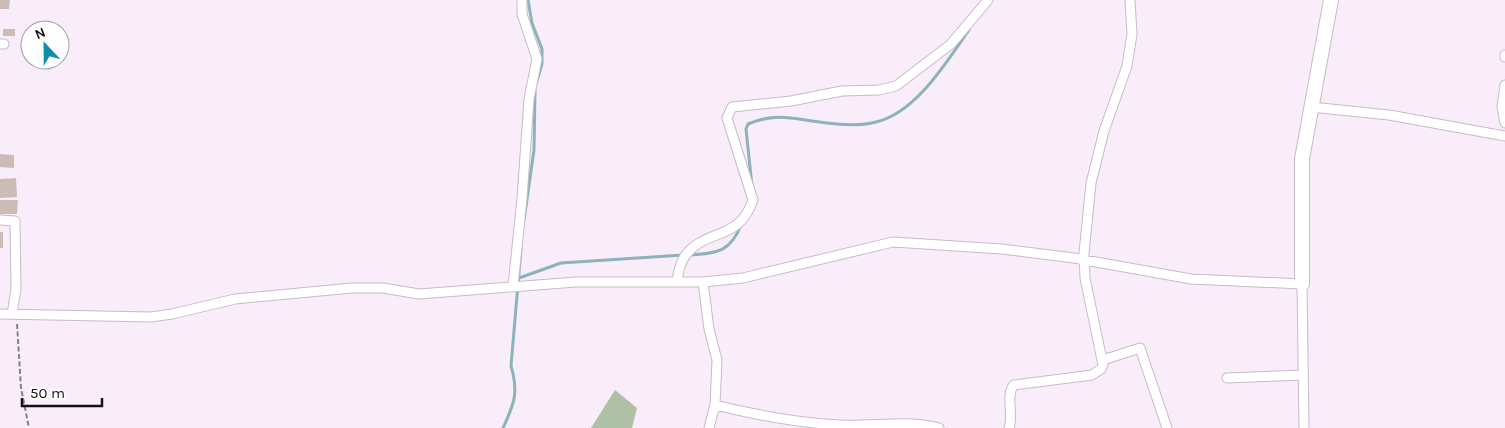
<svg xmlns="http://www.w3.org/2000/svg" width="1505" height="428" font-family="Karla,sans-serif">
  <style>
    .forest { fill: #aec1a6 }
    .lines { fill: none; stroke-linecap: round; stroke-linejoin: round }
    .stream { stroke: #8cb2ba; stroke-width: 3 }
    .building { fill: #ccbbb6 }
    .street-casing { stroke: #c7bbc7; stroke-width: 11 }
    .secondary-casing { stroke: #c7bbc7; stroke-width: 16 }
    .path { stroke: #877f87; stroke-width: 2; stroke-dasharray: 5 2.5; stroke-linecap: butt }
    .street { stroke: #fff; stroke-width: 9 }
    .secondary { stroke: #fff; stroke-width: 14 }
  </style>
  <rect width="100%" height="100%" fill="#f9edf9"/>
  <path class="forest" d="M615 390 637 408 632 428H591Z"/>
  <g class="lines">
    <path class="stream" d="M528 0 532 23 542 49V64L536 84
      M752 186 746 129 748 124C779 111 796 120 827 123 842 125 861 126 876 122 916 113 947 61 969 30
      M524 220 534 150 535 90
      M689 255C716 253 730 253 741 225
      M519 278 561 263 683 255
      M503 428C514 404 519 393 511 366L521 249"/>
  </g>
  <path class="building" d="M0 0H10L9 9H0Z
    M3 29H15V36H3Z
    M0 154 14 155V168L0 167Z
    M16 178 17 197 0 198V179Z
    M0 200H18L17 214H0Z
    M0 232H3V248H0Z"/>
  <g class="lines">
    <defs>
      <path id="street" d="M0 44H4
        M1505 55V57
        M1505 85 1502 107 1505 123
        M1311 107 1389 115 1505 136
        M0 220 15 221 16 289 12 314
        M677 282C678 273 680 263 685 256 705 228 739 242 753 200L727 118 732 107 791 101 842 91 879 90 896 86 951 44 988 0
        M703 282 709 329 717 360 715 405 709 428
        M513 286 522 199 529 99 537 59 522 14V0
        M0 314 151 317 172 314 235 299 352 288H383L419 294 576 282H703L743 278 893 242 1002 249 1074 258 1191 279 1302 284 1304 428
        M1103 360 1140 348 1167 428
        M1227 378 1303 375
        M715 405C756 415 797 423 840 425 872 427 908 419 939 428
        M1009 428C1014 415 1005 395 1014 385L1092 375 1101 369 1103 365 1085 278 1084 253 1091 183 1104 131 1127 66 1132 34 1130 0"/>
      <path id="secondary" d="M1302 284V159L1331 0"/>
    </defs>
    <use href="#street" class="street-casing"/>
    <use href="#secondary" class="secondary-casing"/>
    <path class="path" d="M17 324 21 388 29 428"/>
    <use href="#street" class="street"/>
    <use href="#secondary" class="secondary"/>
  </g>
  <g transform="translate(45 45) rotate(338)"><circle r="24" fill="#fefefe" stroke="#a09fa0"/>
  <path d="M0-4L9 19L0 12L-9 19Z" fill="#0e8dad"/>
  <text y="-8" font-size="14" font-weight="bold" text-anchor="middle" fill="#141014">N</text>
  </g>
  <path d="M22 398v8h80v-8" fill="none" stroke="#141014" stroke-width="2.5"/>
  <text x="30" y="398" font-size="15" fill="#141014" stroke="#fefefe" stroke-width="4" paint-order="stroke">50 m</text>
</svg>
